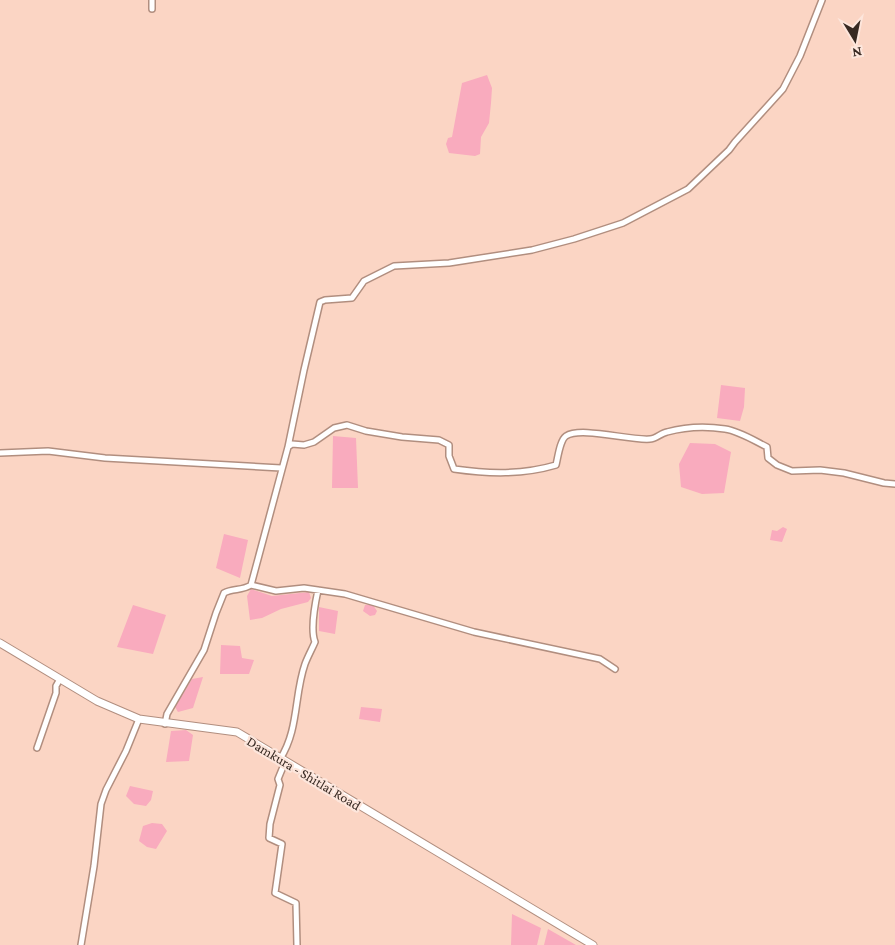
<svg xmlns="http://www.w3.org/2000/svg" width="895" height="945" font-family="'Crimson Pro',serif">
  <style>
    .water { fill: #f9abbe }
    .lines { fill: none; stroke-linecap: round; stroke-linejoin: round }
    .street-casing { stroke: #b18e7f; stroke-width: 8 }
    .secondary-casing { stroke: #b18e7f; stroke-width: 9 }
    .street { stroke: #fff; stroke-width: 5 }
    .secondary { stroke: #fff; stroke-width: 7 }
    .labels { text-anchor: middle; stroke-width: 4.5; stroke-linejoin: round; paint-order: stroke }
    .street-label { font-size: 14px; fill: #372922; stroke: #fde6dc }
  </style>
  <rect width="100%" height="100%" fill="#fbd5c4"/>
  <path class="water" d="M487 75 492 88 491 103 489 123 481 137 480 154 475 156 449 153 446 144 448 138 452 137 462 83Z
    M721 385 745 388 744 407 740 421 717 418Z
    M333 436 356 438 358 488H332Z
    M690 443 715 444 731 452 724 493 702 494 681 487 679 464Z
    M783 527 787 529 782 542 770 540 772 530 777 531Z
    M224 534 248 540 240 578 216 568Z
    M251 589 272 596 309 592 311 598 308 602 281 609 262 618 250 620 247 596Z
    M133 605 166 615 153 654 117 647Z
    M365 605H373L377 611 375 615 370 616 363 611Z
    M319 607 338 611 335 634 319 631Z
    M221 645 240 646 242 658 254 660 249 674H220Z
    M203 677 193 708 178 712 175 707 192 679Z
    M361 707 382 709 380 722 359 719Z
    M186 730 193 735 189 761 166 762 171 731Z
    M130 786 153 791 151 800 146 806 134 804 126 796Z
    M152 823 162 824 167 831 156 849 147 847 139 841 143 826Z
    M512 914 541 928 537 945H511Z
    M548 929 576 945H544Z"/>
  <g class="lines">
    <defs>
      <path id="street" d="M152 0V9
        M288 447 304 370 320 302 325 300 352 298 364 281 394 266 449 263 532 250 574 239 623 223 688 189 729 150 735 142 783 89 800 56 822 0
        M0 453 48 451 105 458 281 468
        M251 585 276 591 304 588 345 594 474 632 600 659 615 669
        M165 724 167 714 204 650 216 613 224 593C233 588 242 591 251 585L288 447 292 444 304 445 314 442 334 428 347 425 366 431 402 437 439 440 449 445V456L454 469C489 474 522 475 556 465 558 457 560 440 566 436 581 426 630 441 650 439 656 439 661 433 667 432 685 427 706 426 725 429 739 431 753 440 767 447L768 458 777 465 792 471 820 470 844 473 884 483 895 484
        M37 748 56 693V686L60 679
        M280 759C299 730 294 695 305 664 308 656 312 649 315 642 310 629 315 604 318 590
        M285 762 278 779 280 785 270 824 269 838 282 844 275 893 296 903 297 945
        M81 945 94 866 101 804 106 790 126 751 139 719"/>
      <path id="secondary" d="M0 643 97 701 139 719 237 732 593 945"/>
    </defs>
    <use href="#street" class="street-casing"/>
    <use href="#secondary" class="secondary-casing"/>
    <use href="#street" class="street"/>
    <use href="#secondary" class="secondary"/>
  </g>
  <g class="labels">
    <g class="street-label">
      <text transform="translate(304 773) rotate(31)" y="5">Damkura - Shitlai Road</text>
    </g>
  </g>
  <g transform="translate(855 40) rotate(170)" stroke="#fde6dc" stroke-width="4" paint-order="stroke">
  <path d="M0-4L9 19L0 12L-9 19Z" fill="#372922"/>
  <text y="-8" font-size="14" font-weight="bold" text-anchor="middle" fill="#372922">N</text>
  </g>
</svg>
